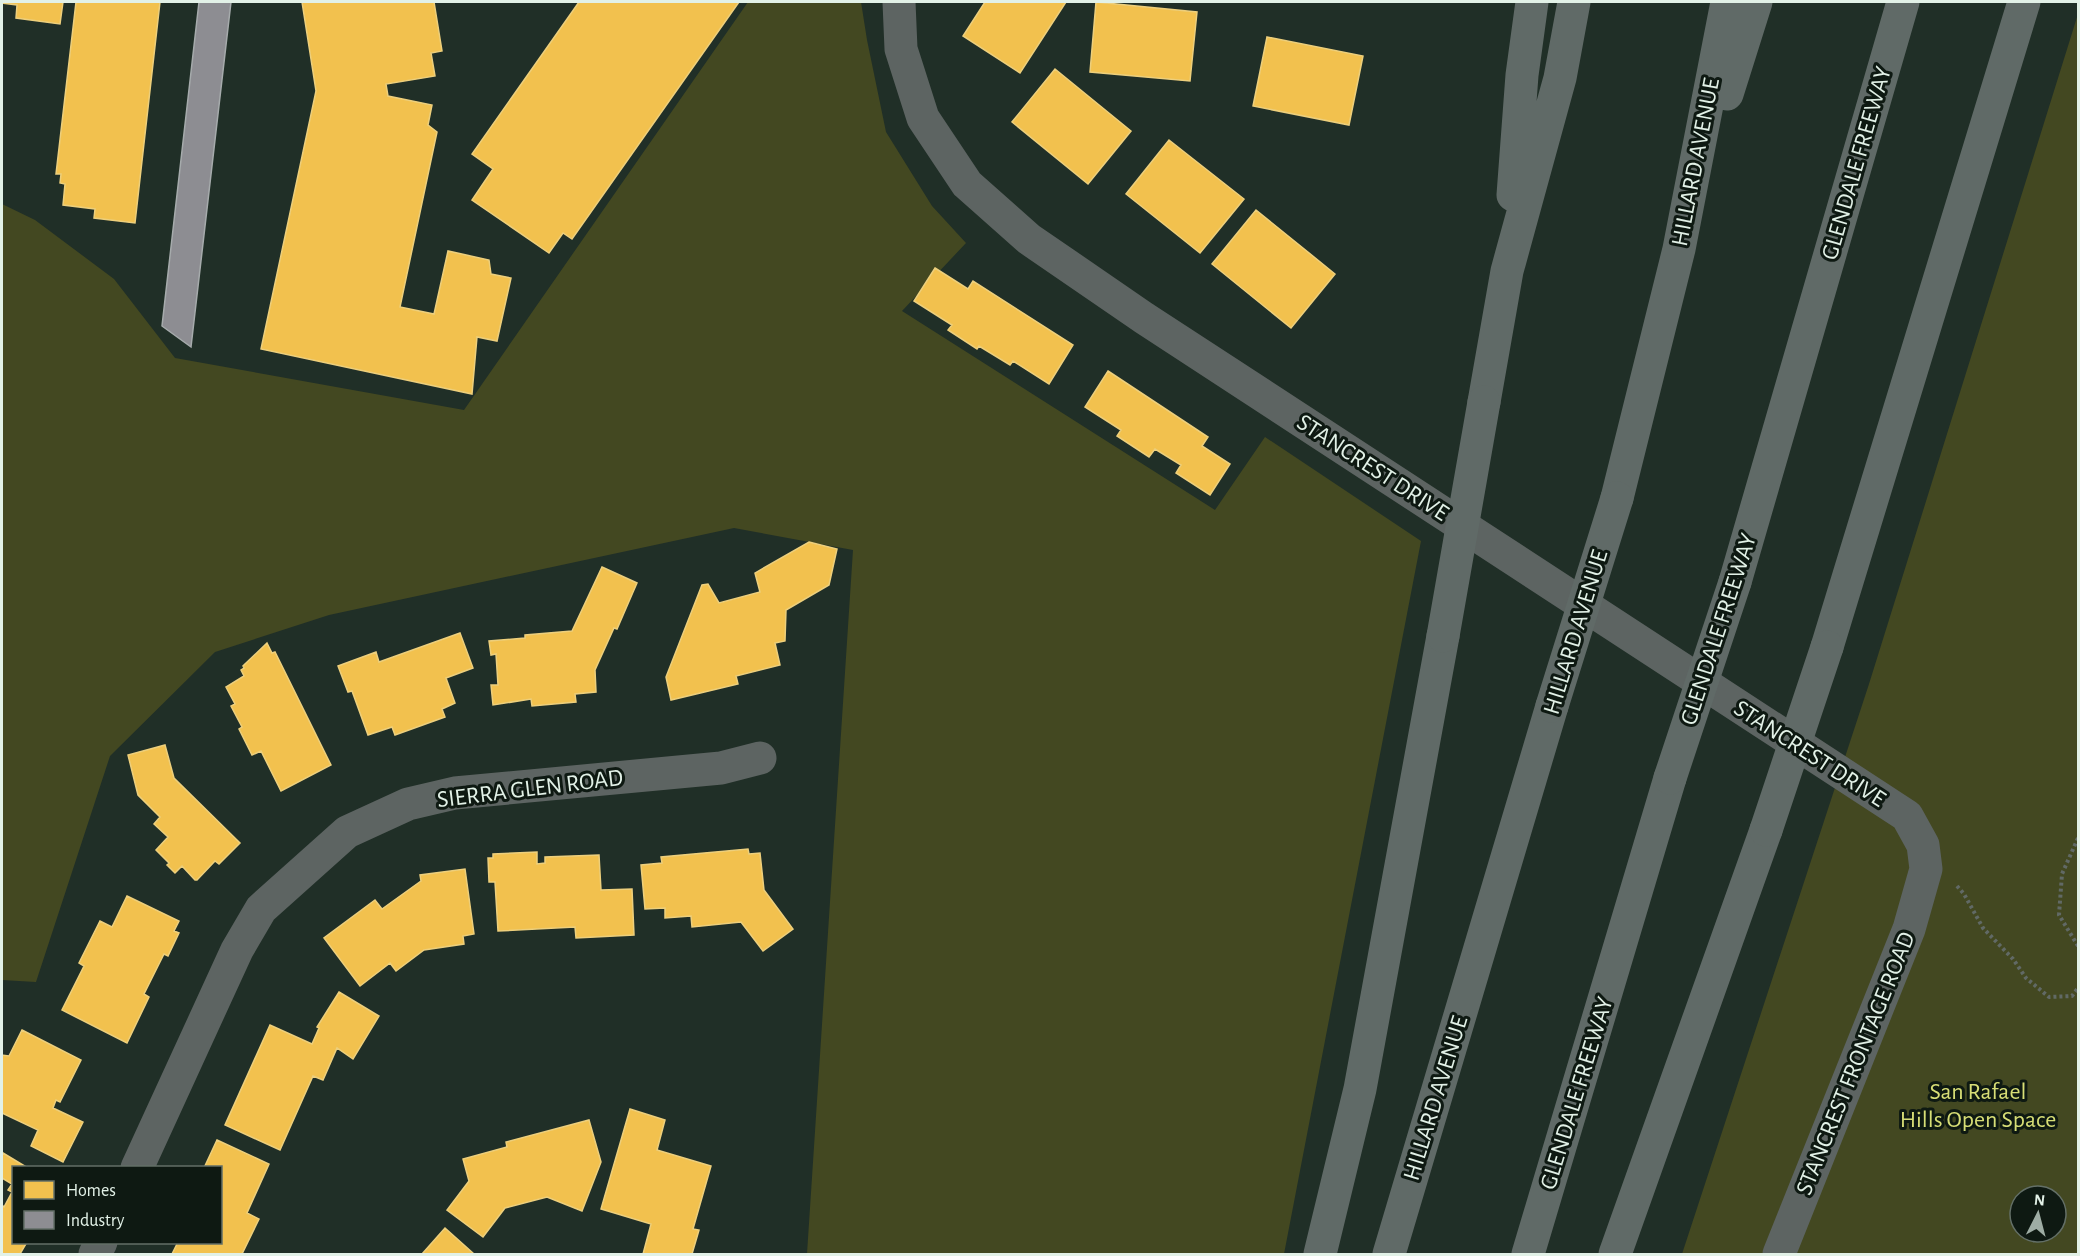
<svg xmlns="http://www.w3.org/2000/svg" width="2080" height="1256" font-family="'Alegreya Sans',sans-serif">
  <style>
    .green { fill: #434821; fill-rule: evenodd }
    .homes { fill: #f2c14e; stroke: #edcf7c; stroke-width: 1.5 }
    .industry { fill: #8d8d92; stroke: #a6abac; stroke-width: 1.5 }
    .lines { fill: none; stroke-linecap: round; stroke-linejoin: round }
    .path { stroke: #616965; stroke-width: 4; stroke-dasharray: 3 3; stroke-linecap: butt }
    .minor { stroke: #5d6462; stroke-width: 33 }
    .motorway { stroke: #606a67; stroke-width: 33 }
    .motorway-bridge { stroke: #606a67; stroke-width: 33 }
    .labels { text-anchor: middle; stroke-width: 6; stroke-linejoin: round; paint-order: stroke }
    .street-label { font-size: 24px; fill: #e2f1e7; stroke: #0e1912 }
    .park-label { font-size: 24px; fill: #d7de76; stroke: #0e1912 }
  </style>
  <rect width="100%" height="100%" fill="#202f27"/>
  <path class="green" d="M748 2H861L867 40 886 132 932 206 966 243 902 311 1215 510 1265 437 1421 541 1284 1254H807L853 550 734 528 329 615 215 652 110 756 36 982 2 980V204L35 220 114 279 175 358 464 410Z
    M2078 14V1254H1682L1869 684ZM2020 1196H2056V1232H2020Z"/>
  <path class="homes" d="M2 2H63L60 24 16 18 17 5 2 3Z
    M76 2H160L135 223 94 218 95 209 63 205 65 184 60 183 61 174H56Z
    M302 2H434L442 51 431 53 435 76 386 84 388 96 432 105 428 125 437 132 400 307 434 314 448 251 489 260 491 274 511 278 497 341 477 337 472 394 261 349 316 91Z
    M579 2H739L572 239 563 233 549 253 472 200 493 169 472 154Z
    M985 2H1066L1020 73 963 36Z
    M1096 2 1197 12 1190 81 1090 72Z
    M1267 37 1363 56 1349 125 1253 106Z
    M1055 69 1131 131 1088 184 1012 122Z
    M1169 140 1244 199 1200 253 1126 194Z
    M1256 210 1335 274 1291 328 1212 264Z
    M935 268 968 289 973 281 1073 345 1049 384 1013 361 1010 365 979 346 977 349 948 330 952 325 914 301Z
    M1108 371 1208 437 1202 446 1230 464 1210 495 1176 473 1181 465 1155 449 1149 457 1117 436 1121 430 1085 407Z
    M809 542 837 549 829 585 786 610 785 641 775 643 780 665 736 676 738 684 671 700 666 677 702 585 708 584 719 603 760 592 755 573Z
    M602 567 637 583 617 629 614 628 595 670 596 692 575 694 576 702 532 706 531 699 493 705 491 685H498L496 654 491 655 489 641 525 638V635L572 631Z
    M460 633 473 668 446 678 455 703 442 709 445 717 395 735 392 727 368 735 352 691 348 692 338 666 376 652 379 662Z
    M267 643 272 653 275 652 331 765 281 791 261 751 252 755 239 729 242 727 231 706 235 704 226 687 244 676 241 670 244 668 243 666Z
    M165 745 174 778 240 843 219 864 215 861 197 880H195L182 866 175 873 167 865 169 863 156 850 168 837 154 824 160 817 138 795 128 755Z
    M748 849 749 854 760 853 764 890 793 929 763 951 741 922 692 927 691 916 665 918V908L645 909 641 865 662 863 661 857Z
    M537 852V864L545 863V857L599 855 601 890 632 889 634 935 576 938 575 927 498 931 495 882H489L488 858H493V854Z
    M465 869 474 934 463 936 464 944 424 950 396 971 390 963 360 986 324 938 375 900 382 909 421 881 420 875Z
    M127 896 179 921 174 931 179 933 168 956 164 954 144 994 149 997 127 1043 62 1010 84 966 79 963 100 921 112 927Z
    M339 992 379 1016 353 1059 337 1048 323 1080 313 1076 280 1150 225 1125 270 1025 312 1044 319 1028 317 1027Z
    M22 1030 81 1060 60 1102 56 1100 53 1108 83 1122 63 1162 31 1146 38 1130 2 1113V1055L9 1056Z
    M630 1109 665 1120 657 1150 711 1166 693 1229 699 1230 692 1254H643L651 1224 601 1209Z
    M589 1120 601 1162 582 1211 547 1197 505 1208 483 1237 447 1210 469 1181 463 1159 507 1147 506 1142Z
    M217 1140 269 1164 247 1213 259 1219 242 1254H172L178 1242H220V1168H204Z
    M3 1153 28 1168H14V1242H27L20 1254H2V1205L4 1207 12 1192 8 1190 12 1184 2 1178V1156Z
    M445 1228 474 1254H422Z"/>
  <path class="industry" d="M199 2H231L191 347 162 326Z"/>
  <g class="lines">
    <path class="path" d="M2078 838 2062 874 2059 915 2078 946
      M1957 886 1964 894 1983 928 2013 959 2026 978 2049 997 2072 996 2078 988"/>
    <path class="minor" d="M899 2 901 49 923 118 967 184 1029 239 1144 318 1907 816 1923 845 1926 869 1909 929 1779 1254
      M137 1168 237 950 261 909 347 832 408 804 455 793 721 768 760 758
      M95 1254 101 1242"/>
    <path class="motorway" d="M1727 94 1756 2
      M1513 195 1522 75 1532 2
      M1484 402 1507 271 1560 78 1574 2
      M1617 498 1679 249 1727 2
      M1735 582 1903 2
      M1827 647 2024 2
      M1320 1254 1360 1089 1443 636
      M1389 1254 1552 706
      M1528 1254 1670 778
      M1615 1254 1766 830"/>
    <path class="motorway-bridge" d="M1443 636 1484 402
      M1552 706 1617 498
      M1670 778 1735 582
      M1766 830 1827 647"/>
  </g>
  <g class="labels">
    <g class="street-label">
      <text transform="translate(1695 162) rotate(-79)" y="8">HILLARD AVENUE</text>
      <text transform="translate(1856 163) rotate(-74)" y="8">GLENDALE FREEWAY</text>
      <text transform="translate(1373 467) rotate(33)" y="8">STANCREST DRIVE</text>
      <text transform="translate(1718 629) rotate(-72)" y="8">GLENDALE FREEWAY</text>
      <text transform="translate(1575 632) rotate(-73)" y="8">HILLARD AVENUE</text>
      <text transform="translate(1810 753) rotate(33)" y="8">STANCREST DRIVE</text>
      <text transform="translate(530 788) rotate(-7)" y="8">SIERRA GLEN ROAD</text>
      <text transform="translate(1855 1063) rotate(-68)" y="8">STANCREST FRONTAGE ROAD</text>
      <text transform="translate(1576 1093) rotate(-73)" y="8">GLENDALE FREEWAY</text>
      <text transform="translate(1435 1098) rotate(-73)" y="8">HILLARD AVENUE</text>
    </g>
    <g class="park-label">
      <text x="1978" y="1099">San Rafael<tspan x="1978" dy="28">Hills Open Space</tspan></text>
    </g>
  </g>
  <rect width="2080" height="1256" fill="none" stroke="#e2f1e7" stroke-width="6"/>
  <rect x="12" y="1166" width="210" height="78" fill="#0e1912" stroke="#636f67" stroke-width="1.5"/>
  <rect x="24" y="1181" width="30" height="18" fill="#f2c14e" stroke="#636f67" stroke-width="1.5"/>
  <text x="66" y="1196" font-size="18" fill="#e2f1e7">Homes</text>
  <rect x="24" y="1211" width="30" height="18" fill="#8d8d92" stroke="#636f67" stroke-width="1.5"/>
  <text x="66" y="1226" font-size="18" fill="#e2f1e7">Industry</text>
  <g transform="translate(2038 1214) rotate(6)"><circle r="28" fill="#0e1912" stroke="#636f67" stroke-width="1.5"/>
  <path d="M0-4.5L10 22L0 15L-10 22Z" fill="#9eada4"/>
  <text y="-9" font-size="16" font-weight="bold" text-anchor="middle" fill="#e2f1e7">N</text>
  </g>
</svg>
